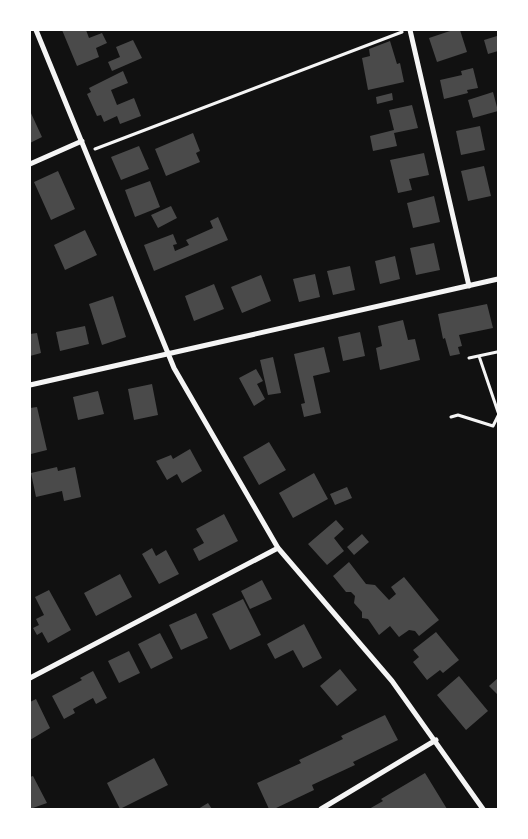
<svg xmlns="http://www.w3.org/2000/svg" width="528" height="839" font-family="'Varela Round',sans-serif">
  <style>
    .building { fill: #4a4a4a }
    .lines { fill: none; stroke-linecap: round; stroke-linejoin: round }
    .path { stroke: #f5f5f5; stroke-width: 3 }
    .minor { stroke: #f5f5f5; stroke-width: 5 }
  </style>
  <rect width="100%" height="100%" fill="#111"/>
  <path class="building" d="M62 30H86L89 38 102 33 107 43 96 48 99 57 77 66Z
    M453 30H460L467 52 437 62 429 38Z
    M497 36 498 51 488 54 484 40Z
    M133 40 142 58 112 71 108 62 120 57 116 47Z
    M390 41 397 64 400 63 404 82 368 90 362 58 370 56 369 49Z
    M473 68 478 88 467 90 468 93 444 99 440 80 462 75 461 71Z
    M123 71 128 83 111 90 117 105 134 98 141 116 120 124 117 116 104 122 101 115 97 116 87 94 91 92 89 88Z
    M493 92 498 111 473 118 468 100Z
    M392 93 393 100 377 104 376 97Z
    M412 105 418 128 394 133 397 146 373 151 370 136 394 130 389 110Z
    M30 111 42 137 30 143Z
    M480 126 485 150 461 155 456 131Z
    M193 133 200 151 196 153 200 162 166 176 155 149Z
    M139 146 149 169 121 180 111 157Z
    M424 153 429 175 409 179 412 190 398 193 390 160Z
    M484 166 491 196 468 201 461 171Z
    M58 171 75 209 51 220 34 182Z
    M150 181 160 207 135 217 125 190Z
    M434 196 440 222 413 228 407 203Z
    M171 206 177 218 158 228 151 215Z
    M218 217 228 240 154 271 144 245 173 234 177 244 173 245 175 251 189 245 186 240 213 228 210 221Z
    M85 230 97 255 65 270 54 245Z
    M434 243 440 270 416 275 410 248Z
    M395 256 400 279 380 284 375 261Z
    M350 266 355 290 333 295 327 271Z
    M315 274 320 297 299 302 293 279Z
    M261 275 271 301 242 313 231 287Z
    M214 284 224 309 194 321 185 296Z
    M113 296 126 337 102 345 89 304Z
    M487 304 493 328 459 335 462 346 458 347 460 354 450 356 445 338 443 339 438 314Z
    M403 320 408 340 415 339 420 360 380 370 376 348 382 346 378 326Z
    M85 326 89 344 60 351 56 332Z
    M360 332 365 356 343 361 338 337Z
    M37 333 41 353 30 356V334Z
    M324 347 330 372 313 376 321 413 304 417 301 404 305 403 294 354Z
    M273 357 281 393 268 395 260 360Z
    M256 369 263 381 257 384 265 399 254 406 239 378Z
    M152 384 158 415 134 420 128 389Z
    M98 391 104 414 78 420 73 397Z
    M37 407 47 450 31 454 30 408Z
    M269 442 286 470 259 485 243 457Z
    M190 449 202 471 182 483 177 474 167 480 156 461 171 455 173 459Z
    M57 467 58 471 75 467 81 497 64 501 62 491 36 497 31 473Z
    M314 473 328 499 293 518 279 493Z
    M347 487 352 498 335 505 330 494Z
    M224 514 238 541 199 561 193 549 204 543 196 529Z
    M336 520 344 529 334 538 344 551 327 565 308 544Z
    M362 534 369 542 354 555 347 547Z
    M152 548 156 556 166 550 179 574 159 584 142 554Z
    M349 562 366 584 375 585 389 600 396 594 391 587 404 577 439 620 419 636 415 631 409 630 399 637 390 626 379 635 368 619 362 618V612L354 603 355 596 351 592H346L333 576Z
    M120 574 132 597 96 616 84 593Z
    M262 580 272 599 250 609 241 591Z
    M49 590 71 630 48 643 42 632 37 635 33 628 39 625 36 619 44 615 35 597Z
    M243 599 261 635 230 650 212 614Z
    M196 613 208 638 181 650 169 625Z
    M304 624 322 658 303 668 293 650 275 659 267 644Z
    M436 632 459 660 443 673 440 670 427 680 413 662 419 657 413 650Z
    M160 633 173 658 151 669 138 644Z
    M129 651 140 673 119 683 108 661Z
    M340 669 357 690 337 706 320 686Z
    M93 671 107 698 96 704 93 698 73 709 75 713 64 719 52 696 82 680 80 678Z
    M459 676 488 711 466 730 437 695Z
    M498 678V695L489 686Z
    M36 699 50 728 30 740V702Z
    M385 715 398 740 353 762 355 765 312 785 314 790 274 809H269L257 783 301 763 299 760 343 739 341 736Z
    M154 758 168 785 120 809 107 783Z
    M425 773 447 809H369L383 801 381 799Z
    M33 776 47 803 30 809V777Z
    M208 803 212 809H198Z"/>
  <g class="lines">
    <path class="path" d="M95 149 402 32
      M479 356 498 412
      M469 358 497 352
      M451 417 458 415 493 426 498 416"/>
    <path class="minor" d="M36 30 174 368 278 548 392 681 483 809
      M410 30 469 286
      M30 164 82 141
      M30 385 498 279
      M30 678 278 548
      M321 809 436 740"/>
  </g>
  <rect width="528" height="839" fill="none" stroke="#ffffff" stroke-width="62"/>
</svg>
